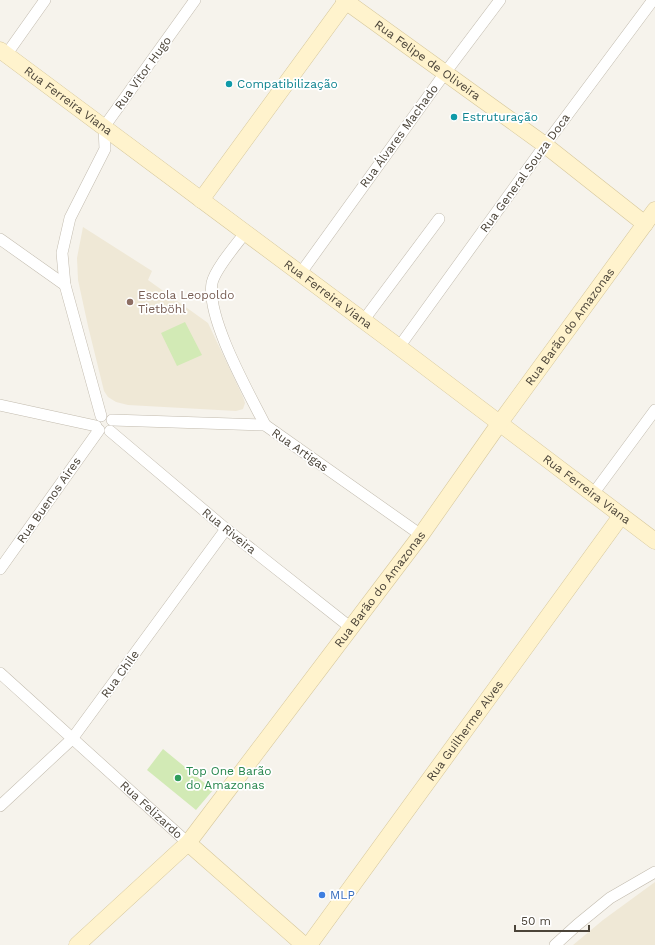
<svg xmlns="http://www.w3.org/2000/svg" width="655" height="945" font-family="'Work Sans',sans-serif">
  <style>
    .education { fill: #efe8d6 }
    .green { fill: #d2eab5 }
    .lines { fill: none; stroke-linecap: round; stroke-linejoin: round }
    .street-casing { stroke: #c2bbae; stroke-width: 12 }
    .secondary-casing { stroke: #d6c79b; stroke-width: 17 }
    .street { stroke: #fff; stroke-width: 11 }
    .secondary { stroke: #fff3cd; stroke-width: 16 }
    .culture-dot { fill: #0f9aa8; stroke: #fff; stroke-width: 1.5 }
    .education-dot { fill: #8d6e63; stroke: #fff; stroke-width: 1.5 }
    .leisure-dot { fill: #2e9e5b; stroke: #fff; stroke-width: 1.5 }
    .shop-dot { fill: #3f7fe0; stroke: #fff; stroke-width: 1.5 }
    .labels { text-anchor: middle; stroke-width: 3.5; stroke-linejoin: round; paint-order: stroke }
    .street-label { font-size: 12px; fill: #4b4439; stroke: #fff }
    .culture-label { font-size: 12px; fill: #0d838f; stroke: #fff; text-anchor: start }
    .education-label { font-size: 12px; fill: #785e54; stroke: #fff; text-anchor: start }
    .leisure-label { font-size: 12px; fill: #27864d; stroke: #fff; text-anchor: start }
    .shop-label { font-size: 12px; fill: #366cbe; stroke: #fff; text-anchor: start }
  </style>
  <rect width="100%" height="100%" fill="#f6f3ec"/>
  <path class="education" d="M83 227 152 271 148 280 208 323 243 397 245 403 243 409 236 411 128 405 116 402 108 397 104 391 88 326 78 280 77 258Z
    M655 882V945H573L603 920Z"/>
  <path class="green" d="M185 322 202 355 177 366 161 333Z
    M163 749 213 790 196 810 147 770Z"/>
  <g class="lines">
    <defs>
      <g id="street">
        <path d="M6 55 45 0"/>
        <path d="M245 233C236 245 215 269 212 283 206 318 249 393 265 425"/>
        <path d="M0 239 65 285"/>
        <path d="M300 274 445 73 500 0"/>
        <path d="M363 321 439 219"/>
        <path d="M399 347 545 145 653 0"/>
        <path d="M0 405 96 426"/>
        <path d="M101 416 65 285 62 253 70 218 105 149 104 127 195 0"/>
        <path d="M112 420 265 425 421 535"/>
        <path d="M110 431 226 529 350 627"/>
        <path d="M593 494 655 410"/>
        <path d="M0 569 99 430"/>
        <path id="s1" d="M0 673 188 843"/>
        <path d="M0 806 72 739 226 529"/>
        <path d="M555 945 577 925 610 898 655 872"/>
      </g>
      <g id="secondary">
        <path id="s2" d="M344 0 545 145 645 224"/>
        <path id="s3" d="M0 50 399 347 655 541"/>
        <path d="M201 200 347 0"/>
        <path d="M188 843 304 945"/>
        <path id="s4" d="M77 945 188 843 421 535 499 424 655 210"/>
        <path id="s5" d="M309 945 621 516"/>
      </g>
    </defs>
    <use href="#street" class="street-casing"/>
    <use href="#secondary" class="secondary-casing"/>
    <use href="#street" class="street"/>
    <use href="#secondary" class="secondary"/>
  </g>
  <g class="culture-dot">
    <circle cx="229" cy="84" r="4"/>
    <circle cx="454" cy="117" r="4"/>
  </g>
  <circle class="education-dot" cx="130" cy="302" r="4"/>
  <circle class="leisure-dot" cx="178" cy="778" r="4"/>
  <circle class="shop-dot" cx="322" cy="895" r="4"/>
  <g class="labels">
    <g class="street-label">
      <text dy="4" stroke="none"><textPath href="#s2" startOffset="103">Rua Felipe de Oliveira</textPath></text>
      <text transform="translate(143 73) rotate(-54)" y="4">Rua Vitor Hugo</text>
      <text dy="4" stroke="none"><textPath href="#s3" startOffset="85">Rua Ferreira Viana</textPath></text>
      <text transform="translate(399 136) rotate(-54)" y="4">Rua Álvares Machado</text>
      <text transform="translate(525 173) rotate(-54)" y="4">Rua General Souza Doca</text>
      <text dy="4" stroke="none"><textPath href="#s3" startOffset="409">Rua Ferreira Viana</textPath></text>
      <text dy="4" stroke="none"><textPath href="#s4" startOffset="793">Rua Barão do Amazonas</textPath></text>
      <text transform="translate(300 450) rotate(35)" y="4">Rua Artigas</text>
      <text dy="4" stroke="none"><textPath href="#s3" startOffset="733">Rua Ferreira Viana</textPath></text>
      <text transform="translate(49 500) rotate(-55)" y="4">Rua Buenos Aires</text>
      <text transform="translate(229 531) rotate(39)" y="4">Rua Riveira</text>
      <text dy="4" stroke="none"><textPath href="#s4" startOffset="469">Rua Barão do Amazonas</textPath></text>
      <text transform="translate(120 674) rotate(-54)" y="4">Rua Chile</text>
      <text dy="4" stroke="none"><textPath href="#s5" startOffset="265">Rua Guilherme Alves</textPath></text>
      <text dy="4" stroke="none"><textPath href="#s1" startOffset="204">Rua Felizardo</textPath></text>
    </g>
    <g class="culture-label">
      <text x="237" y="88">Compatibilização</text>
      <text x="462" y="121">Estruturação</text>
    </g>
    <g class="education-label">
      <text x="138" y="299">Escola Leopoldo<tspan x="138" dy="14">Tietböhl</tspan></text>
    </g>
    <g class="leisure-label">
      <text x="186" y="775">Top One Barão<tspan x="186" dy="14">do Amazonas</tspan></text>
    </g>
    <g class="shop-label">
      <text x="330" y="899">MLP</text>
    </g>
  </g>
  <path d="M515 925v6h74v-6" fill="none" stroke="#4b4439" stroke-width="2"/>
  <text x="521" y="925" font-size="12" fill="#4b4439" stroke="#ffffff" stroke-width="3" paint-order="stroke">50 m</text>
</svg>
